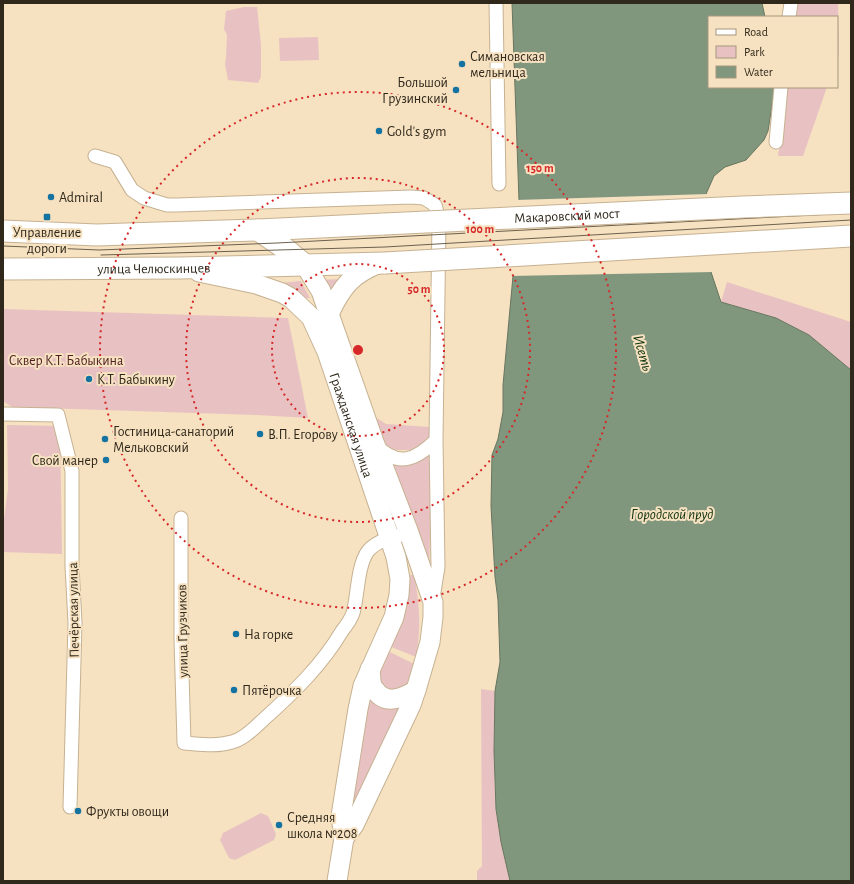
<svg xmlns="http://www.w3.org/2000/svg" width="854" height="884" font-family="'Alegreya Sans',sans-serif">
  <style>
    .green { fill: #e8c2c2 }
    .water { fill: #80977e; stroke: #687660 }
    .pier { fill: #f6e1c0 }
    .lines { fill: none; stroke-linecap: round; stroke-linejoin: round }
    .street-casing { stroke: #c6b292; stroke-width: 15 }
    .secondary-casing { stroke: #c6b292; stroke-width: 21 }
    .primary-casing { stroke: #c6b292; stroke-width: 23 }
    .street { stroke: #fff; stroke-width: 13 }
    .secondary { stroke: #fff; stroke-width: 19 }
    .primary { stroke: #fff; stroke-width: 21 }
    .tram { stroke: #6c614e; stroke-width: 1 }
    .primary-bridge-casing { stroke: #c6b292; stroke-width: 23; stroke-linecap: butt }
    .primary-bridge { stroke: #fff; stroke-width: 21 }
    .ring { fill: none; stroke: #d62828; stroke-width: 2; stroke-dasharray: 2 4 }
    .poi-dot { fill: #1573a1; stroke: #f6e1c0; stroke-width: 1.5 }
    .labels { text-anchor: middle; stroke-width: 4; stroke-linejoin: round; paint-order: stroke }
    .poi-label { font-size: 14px; fill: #2f281b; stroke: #f6e1c0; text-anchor: start }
    .street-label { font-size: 14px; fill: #2f281b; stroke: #f6e1c0 }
    .park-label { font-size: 14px; fill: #501f22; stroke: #f6e1c0 }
    .water-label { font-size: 15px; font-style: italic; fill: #0e320d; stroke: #f6e1c0 }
    .centre { fill: #d62828; stroke: #f6e1c0; stroke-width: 2 }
    .ring-label { font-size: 12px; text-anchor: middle; font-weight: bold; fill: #d62828; stroke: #f6e1c0; stroke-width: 4; stroke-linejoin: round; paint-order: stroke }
  </style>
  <rect width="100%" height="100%" fill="#f6e1c0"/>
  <path class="green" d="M793 3H838L839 54 837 58V17H792Z
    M244 7H257L261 45V77L258 83 228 80 225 64 226 57 227 35 224 29 226 11Z
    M318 37 319 60 280 61 279 38Z
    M787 87H827L803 156H778L783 122Z
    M341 279 335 284 327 296 318 280Z
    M301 281 310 298H305L296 290 280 283Z
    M727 282 851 322V370L809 335 776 318 721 302Z
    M3 309 288 318 308 418 257 415 12 407 3 401Z
    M372 415 386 424 429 427 430 435 421 445 410 450H398L389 448 380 438Z
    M7 425 60 426 62 554 3 552V526L8 489Z
    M433 451 429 565 388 460Z
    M408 575H414C420 603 421 630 416 657L389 646Z
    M386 650 414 664 406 687 384 693 377 672Z
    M481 689 495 691C495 730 493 769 496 808 498 833 505 857 510 881H477V871L482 866Z
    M369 691 404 703 346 830Z
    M261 813 268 816 276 834 274 840 235 860 229 858 220 840 223 833Z"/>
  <path class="water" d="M512 3H762L765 17H709V87H775L768 131 764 140 746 160 725 167 714 176 706 194 711 272 721 302 776 318 809 335 851 370V881H510L501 842 496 809 494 751 495 691 500 662 498 600 495 577 491 506 492 455 498 439 503 412V385L513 276 519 200Z"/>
  <path class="pier" d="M708 194 713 272 511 276 516 200Z"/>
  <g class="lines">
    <defs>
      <path id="street" d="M496 3 499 184
        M789 17 791 3
        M776 142 781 87
        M95 156 115 162 132 190 144 198 167 205H177L411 197 424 198 435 205 439 220 436 440 438 567 433 598
        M3 414 58 415 72 471V566L75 623 70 807
        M376 445C398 468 416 460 436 440
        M181 518V639L184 743C199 744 216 747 232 742 244 739 254 728 264 719 293 693 322 665 342 631 346 626 351 619 353 613 358 596 357 566 368 551 377 540 396 536 409 533"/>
      <g id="secondary">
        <path d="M305 265 321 291 329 314 374 442 409 533 433 602V617L430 642 416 690 411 705 354 825 344 838"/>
        <path id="s1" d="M199 272 256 284 282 293 291 298 311 317 327 352 396 557 400 579 399 595 394 617 363 686 358 709 341 816 344 838 337 881"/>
        <path d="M329 314C342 286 352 274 380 263"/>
        <path d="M370 669C371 674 370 680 372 685 372 686 374 689 375 690 386 706 403 698 416 690"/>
      </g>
      <g id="primary">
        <path d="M258 230 287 250 305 265"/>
        <path d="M3 231 97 235 126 234 258 230 384 224"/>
        <path id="s2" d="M3 269 180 268 385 263"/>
      </g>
    </defs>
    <use href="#street" class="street-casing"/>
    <use href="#secondary" class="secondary-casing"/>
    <use href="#primary" class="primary-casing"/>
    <use href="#street" class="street"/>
    <use href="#secondary" class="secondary"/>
    <use href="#primary" class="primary"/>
    <path class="tram" d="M3 246 99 250 277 243 851 213
      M101 255 385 247 851 220"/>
    <defs>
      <g id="primary-bridge">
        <path id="s3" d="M384 224 743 207 851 203"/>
        <path d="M385 263 851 236"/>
      </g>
    </defs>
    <use href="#primary-bridge" class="primary-bridge-casing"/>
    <use href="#primary-bridge" class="primary-bridge"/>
  </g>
  <g class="ring">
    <circle cx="358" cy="350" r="86"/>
    <circle cx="358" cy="350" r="172"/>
    <circle cx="358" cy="350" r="258"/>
  </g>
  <g class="poi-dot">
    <circle cx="462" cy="64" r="4"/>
    <circle cx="456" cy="90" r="4"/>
    <circle cx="379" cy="131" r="4"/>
    <circle cx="51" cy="197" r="4"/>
    <rect x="43" y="213" width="8" height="8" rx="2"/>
    <circle cx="89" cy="379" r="4"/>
    <circle cx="260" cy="434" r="4"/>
    <circle cx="105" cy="439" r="4"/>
    <circle cx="106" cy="460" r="4"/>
    <circle cx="236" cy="634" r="4"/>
    <circle cx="234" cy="690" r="4"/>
    <circle cx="78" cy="811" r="4"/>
    <circle cx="279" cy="825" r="4"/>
  </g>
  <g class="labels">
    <g class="poi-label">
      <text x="470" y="61">Симановская<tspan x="470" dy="16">мельница</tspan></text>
      <text x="448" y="87" text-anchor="end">Большой<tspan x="448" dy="16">Грузинский</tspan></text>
      <text x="387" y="136">Gold's gym</text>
      <text x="59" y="202">Admiral</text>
      <text x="47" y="237" text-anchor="middle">Управление<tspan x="47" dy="16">дороги</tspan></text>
      <text x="97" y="384">К.Т. Бабыкину</text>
      <text x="113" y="436">Гостиница-санаторий<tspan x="113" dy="16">Мельковский</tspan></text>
      <text x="268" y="439">В.П. Егорову</text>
      <text x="98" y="465" text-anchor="end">Свой манер</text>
      <text x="244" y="639">На горке</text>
      <text x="242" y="695">Пятёрочка</text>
      <text x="86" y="816">Фрукты овощи</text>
      <text x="287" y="822">Средняя<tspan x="287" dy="16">школа №208</tspan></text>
    </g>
    <g class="street-label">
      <text dy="5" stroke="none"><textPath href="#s3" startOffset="183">Макаровский мост</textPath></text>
      <text dy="5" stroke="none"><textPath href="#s2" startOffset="151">улица Челюскинцев</textPath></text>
      <text dy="5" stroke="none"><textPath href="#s1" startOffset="239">Гражданская улица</textPath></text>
      <text transform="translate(73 610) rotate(-91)" y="5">Печёрская улица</text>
      <text transform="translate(182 631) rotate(-91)" y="5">улица Грузчиков</text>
    </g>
    <g class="park-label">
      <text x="66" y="365">Сквер К.Т. Бабыкина</text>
    </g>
    <g class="water-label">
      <text transform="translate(643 353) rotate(74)" y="5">Исеть</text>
      <text x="672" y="519">Городской пруд</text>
    </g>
  </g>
  <circle cx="358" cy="350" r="6" class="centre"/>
  <g class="ring-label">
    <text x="540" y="172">150 m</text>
    <text x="480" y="233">100 m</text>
    <text x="419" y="293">50 m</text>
  </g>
  <rect width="854" height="884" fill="none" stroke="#2f281b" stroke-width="8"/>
  <rect x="708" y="16" width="130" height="72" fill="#f6e1c0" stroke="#a6977e"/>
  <rect x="716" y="29" width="20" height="6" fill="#ffffff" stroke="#a6977e"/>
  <text x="744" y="36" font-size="12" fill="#2f281b">Road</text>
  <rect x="716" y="46" width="20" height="12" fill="#e8c2c2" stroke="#a6977e"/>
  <text x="744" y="56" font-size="12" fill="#2f281b">Park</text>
  <rect x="716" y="66" width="20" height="12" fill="#80977e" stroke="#a6977e"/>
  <text x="744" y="76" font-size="12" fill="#2f281b">Water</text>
</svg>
